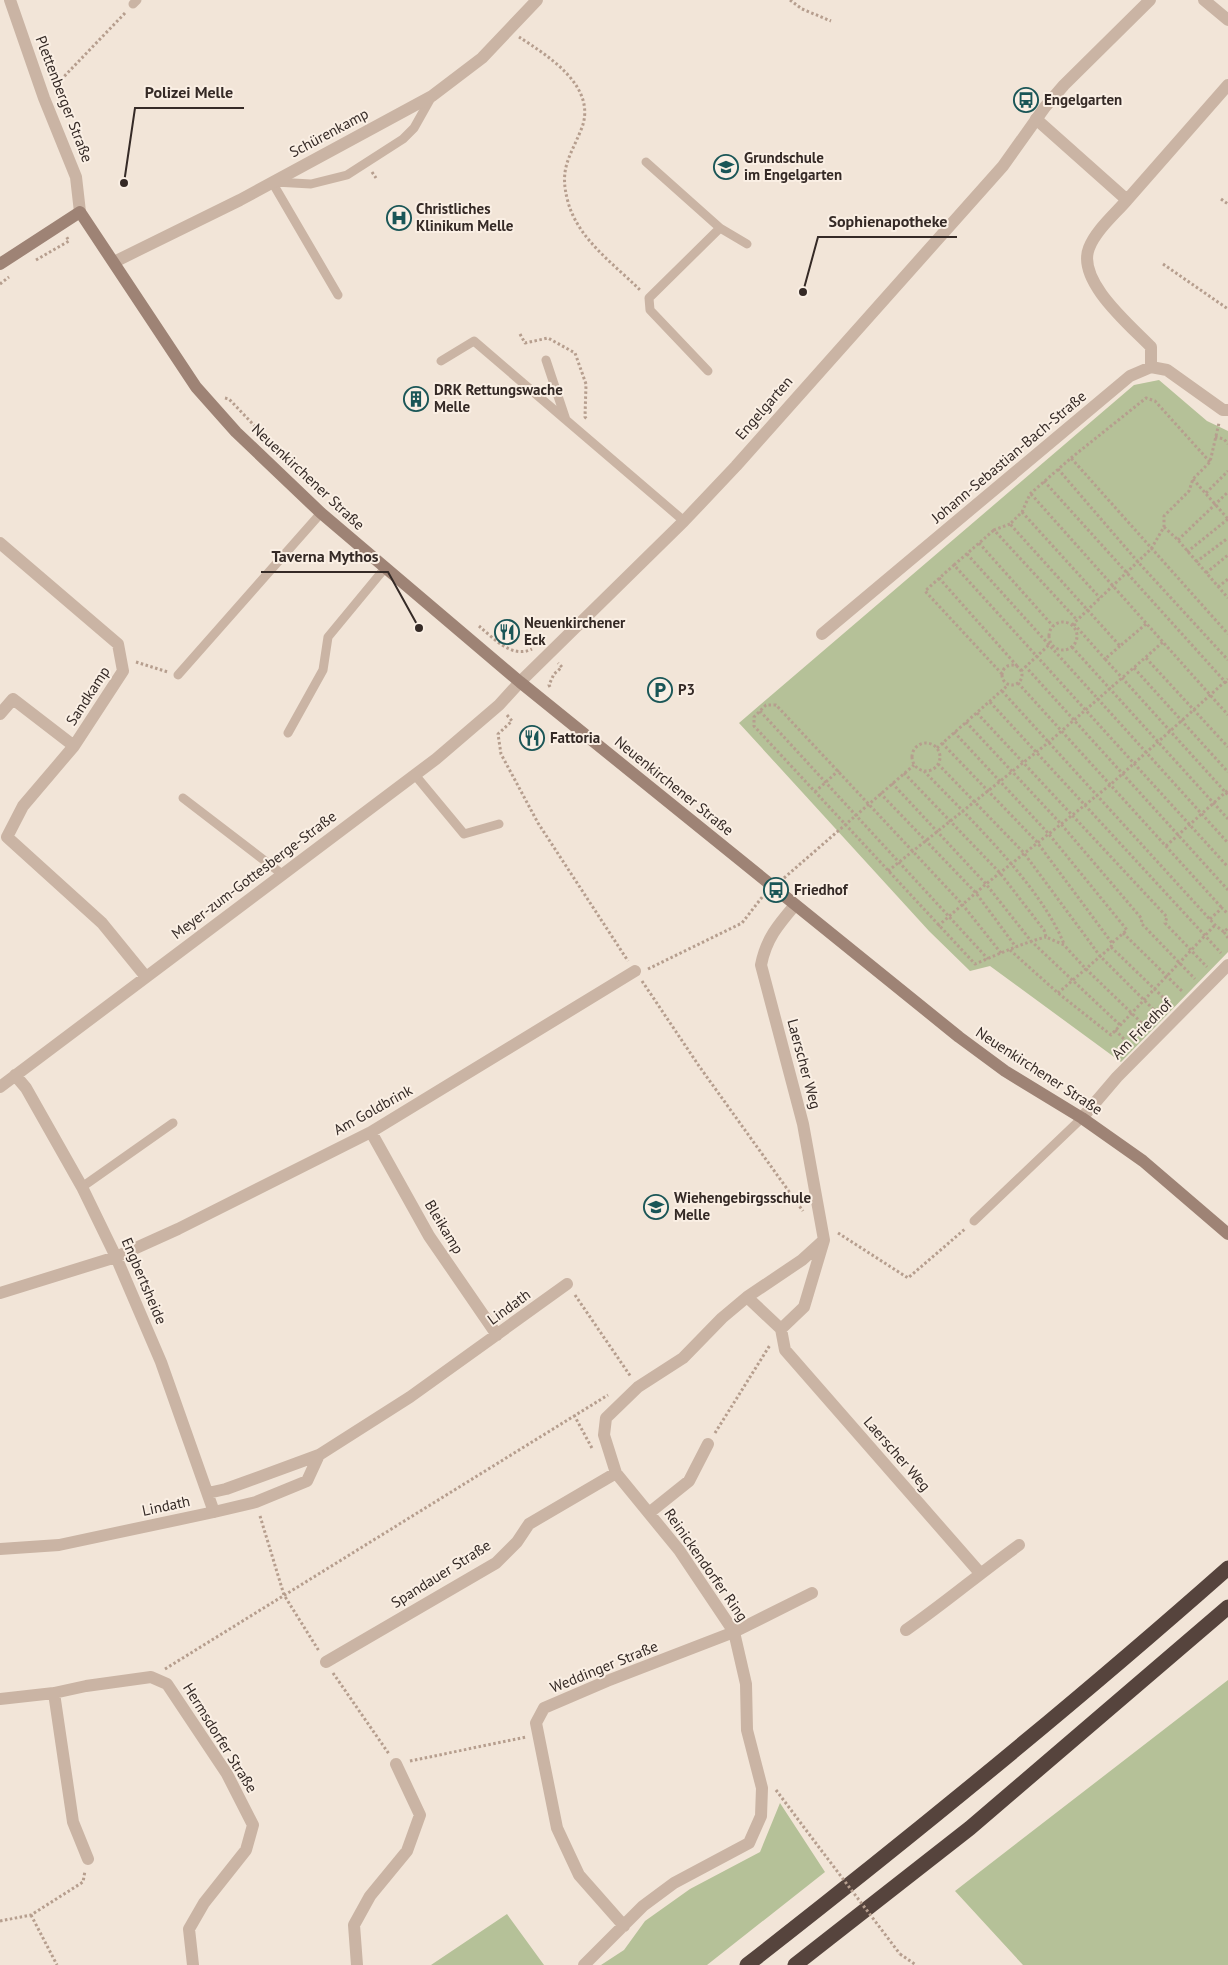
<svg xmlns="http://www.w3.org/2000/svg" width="1228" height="1965" font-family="'PT Sans',sans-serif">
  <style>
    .green { fill: #b5c198 }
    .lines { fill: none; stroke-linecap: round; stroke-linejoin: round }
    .path { stroke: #b69e8e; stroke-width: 3; stroke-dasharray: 2.5 2.5; stroke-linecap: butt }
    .service { stroke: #cab4a4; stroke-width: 9 }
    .minor { stroke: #cab4a4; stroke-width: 12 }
    .tertiary { stroke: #cab4a4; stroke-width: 12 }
    .secondary { stroke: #9e8375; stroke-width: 12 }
    .motorway { stroke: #56443d; stroke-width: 15 }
    .path-bridge { stroke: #b69e8e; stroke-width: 3; stroke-dasharray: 2.5 2.5; stroke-linecap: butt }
    .labels { text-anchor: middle; stroke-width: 4; stroke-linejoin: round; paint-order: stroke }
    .street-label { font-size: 15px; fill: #352a26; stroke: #faefe4 }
    .poi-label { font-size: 15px; font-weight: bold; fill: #352a26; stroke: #faefe4; text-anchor: start }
    .leader { fill: none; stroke: #352a26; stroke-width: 2 }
    .callout-dot { fill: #352a26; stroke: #faefe4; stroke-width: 2 }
    .callout-label { font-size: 16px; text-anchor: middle; font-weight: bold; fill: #352a26; stroke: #faefe4; stroke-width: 4; stroke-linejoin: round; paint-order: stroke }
  </style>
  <rect width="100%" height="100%" fill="#f2e5d8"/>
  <path class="green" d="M1159 380 1207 421 1228 431V952L1121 1062 990 966 970 971 929 931 739 723 1134 385Z
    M1228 1680V1965H1023L955 1891Z
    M780 1803 825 1872 707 1965H601L624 1950 645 1921 690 1889 760 1852Z
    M507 1914 544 1965H431Z"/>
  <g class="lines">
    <path class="path" d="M790 0 802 9 831 21
      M519 37C548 56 599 87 581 130 569 159 559 169 568 202 578 239 614 264 640 290
      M54 87 126 12
      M372 172 376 178
      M1221 199 1228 204
      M36 260 69 241 66 236
      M1163 264 1228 309
      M0 284 9 277
      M520 334 525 343 548 338 575 353 586 384 585 417 587 419
      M225 398 229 399 269 441V445
      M1215 437 1224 439 1228 444
      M1071 458 1146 398 1155 401 1210 462
      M1058 469 1138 562 1228 660
      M1193 479 1228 519
      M1044 481 1228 685
      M1206 493 1228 471
      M1031 494 1228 715
      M1022 512 1100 598
      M1010 524 994 530 1077 620
      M1164 527 1178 540 1228 598
      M1178 540 1228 492
      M979 543 1053 626
      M1187 552 1228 519
      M967 554 1228 843
      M1196 562 1228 538
      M954 565 994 530
      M1206 573 1228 555
      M939 578 1018 667
      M1218 587 1228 579
      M1049 636a14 14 0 1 1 28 0a14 14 0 1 1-28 0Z
      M1074 624 1105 659
      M1146 624 1120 646 1010 524 1022 512 1030 494 1071 458 1228 634
      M1072 625 1151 549 1164 527V516L1189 491 1193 479 1210 462 1219 423
      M479 626C493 638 512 659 532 649
      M1120 646 1105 659 1228 795
      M1072 647 1228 819
      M1146 658 1228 747
      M136 662 168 672
      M1002 675a10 10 0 1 1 20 0a10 10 0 1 1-20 0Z
      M1025 666 1228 890
      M1134 668 1228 772
      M1021 671 1050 644
      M1002 674 925 591 954 565 1228 867
      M1018 683 1222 908
      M550 687 549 685 554 674 562 667 558 663
      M1002 691 1215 925 1224 932 1228 928
      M990 702 1221 953
      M760 711 988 959
      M977 713 1167 917 1165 923 1207 967
      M507 715 512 721 498 734 501 754 538 823 628 961
      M966 722 1061 824 1142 919 1141 923 1195 979
      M954 732 1048 833 1127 930 1112 943
      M942 743 1037 842 1112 943 1111 947 1058 993
      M912 757a14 14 0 1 1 28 0a14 14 0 1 1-28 0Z
      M937 748 1008 685
      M938 764 1024 853 1100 956 1160 1016
      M924 771C968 817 1041 886 1064 944
      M904 773 1000 873 1044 930 1046 937 1064 945 1085 968 1147 1028
      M892 783 986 884 1031 941 1120 1025
      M815 792 839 770
      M880 793 976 893 1016 947
      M1166 846 1228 790
      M888 871 1049 742 1163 642
      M784 878 914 765
      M1210 919 1222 908 1228 914
      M938 926 986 884 1110 785 1228 679
      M1224 932 1228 938
      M1123 933 1183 992
      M1111 947 1170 1004
      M1010 950 1058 993 1111 1035 1215 925
      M1001 953 962 904 776 705H766L754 717V726L975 964C999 954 1022 943 1046 937
      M648 969 742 923 763 896
      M642 981 699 1066 803 1211
      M1115 1030 1125 1040
      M838 1233 908 1278 965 1229
      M575 1295 631 1377
      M574 1415 593 1450
      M715 1433 770 1345
      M260 1516 284 1595 319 1651
      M165 1669 608 1395
      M333 1673 389 1754
      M410 1761 526 1737
      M776 1790 818 1846
      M31 1915 57 1965
      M0 1921 31 1915 83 1882 85 1871
      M900 1954 916 1965"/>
    <path class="service" d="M133 4 137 0
      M646 162 720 228 747 244
      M272 182 338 295
      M275 182 311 184 347 175 403 139 414 128 432 96
      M546 360 566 420 684 521
      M441 361 474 341 566 420
      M708 371 650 310 649 298 720 228
      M178 675 321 513
      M288 733 323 670 328 637 385 568
      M415 775 464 834 499 824
      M183 798 282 874
      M82 1187 173 1123
      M974 1221 1082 1118"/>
    <path class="minor" d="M10 0 44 98 76 177 80 212
      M1204 0 1228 20
      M1036 119 1127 200C1115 214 1096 230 1089 248 1076 281 1131 326 1151 347V367
      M1127 200 1228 85
      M114 262 240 200 432 96 482 58 537 0
      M0 543 118 644 123 671 74 746 23 806 7 837
      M822 634 1130 376 1151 367 1167 370 1223 410H1228
      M0 714 13 699 74 746
      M7 837 102 923 146 977
      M795 905C778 925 766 939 761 965L803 1124 824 1240 804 1307 781 1329 785 1350 980 1573
      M15 1075 26 1088 82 1187 116 1257 161 1362 214 1512
      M0 1087 436 759 499 705 520 682
      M1082 1118 1117 1077 1228 965
      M371 1132 429 1236 497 1335
      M0 1293 116 1257 178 1229 371 1132 635 971
      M747 1297 781 1329
      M208 1493 226 1489 319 1455
      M649 1513 689 1481 708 1444
      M0 1549 59 1545 214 1512 256 1502 307 1481 319 1455 410 1397 567 1284
      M906 1630C945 1603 980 1573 1019 1545
      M326 1662 496 1563 517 1542 529 1524 616 1473
      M54 1693 73 1822 88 1859
      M0 1699 54 1693 86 1686 151 1677 167 1684 227 1774 253 1825 246 1850 204 1903 189 1929 193 1965
      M624 1926 579 1875 557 1828 536 1723 544 1708 607 1681 734 1632 812 1593
      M357 1965 354 1925 370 1896 407 1851 420 1815 396 1764
      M584 1965 643 1906 674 1883 749 1843 761 1816 762 1788 747 1730 746 1684 734 1632 679 1550 616 1473 604 1435 606 1418 638 1387 683 1358 722 1318 747 1297 802 1260 824 1240"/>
    <path class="tertiary" d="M520 682 684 521 736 466 1003 166 1045 107 1064 85 1150 0"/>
    <path class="secondary" d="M0 264 80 212 196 387 236 432 321 513 520 682 959 1037 1005 1071 1082 1118 1143 1161 1228 1234"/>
    <path class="motorway" d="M747 1965C911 1837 1072 1706 1228 1568
      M795 1965 970 1828 1228 1607"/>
    <path class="path-bridge" d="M818 1846 900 1954"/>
  </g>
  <defs>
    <symbol id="bus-ring" viewBox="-11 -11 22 22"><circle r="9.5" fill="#faefe4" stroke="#1a5657" stroke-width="1.5"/><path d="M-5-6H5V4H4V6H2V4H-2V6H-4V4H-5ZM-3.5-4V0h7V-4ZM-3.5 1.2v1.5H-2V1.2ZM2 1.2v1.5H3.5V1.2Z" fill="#1a5657"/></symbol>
    <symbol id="school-ring" viewBox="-11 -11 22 22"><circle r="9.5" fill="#faefe4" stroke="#1a5657" stroke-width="1.5"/><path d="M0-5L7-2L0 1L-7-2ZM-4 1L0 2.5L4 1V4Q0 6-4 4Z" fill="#1a5657"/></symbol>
    <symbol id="hospital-ring" viewBox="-11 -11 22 22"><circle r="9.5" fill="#faefe4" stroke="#1a5657" stroke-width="1.5"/><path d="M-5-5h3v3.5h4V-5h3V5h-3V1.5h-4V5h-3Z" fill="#1a5657"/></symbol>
    <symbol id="building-ring" viewBox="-11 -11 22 22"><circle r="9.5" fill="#faefe4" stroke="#1a5657" stroke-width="1.5"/><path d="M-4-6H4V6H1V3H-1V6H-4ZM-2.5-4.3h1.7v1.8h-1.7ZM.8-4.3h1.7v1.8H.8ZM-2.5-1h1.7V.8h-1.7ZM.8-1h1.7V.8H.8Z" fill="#1a5657"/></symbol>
    <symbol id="restaurant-ring" viewBox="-11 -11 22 22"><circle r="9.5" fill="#faefe4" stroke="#1a5657" stroke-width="1.5"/><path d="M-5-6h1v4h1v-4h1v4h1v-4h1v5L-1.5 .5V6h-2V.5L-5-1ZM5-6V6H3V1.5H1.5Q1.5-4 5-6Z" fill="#1a5657"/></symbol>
    <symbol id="parking-ring" viewBox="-11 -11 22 22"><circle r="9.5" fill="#faefe4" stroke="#1a5657" stroke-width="1.5"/><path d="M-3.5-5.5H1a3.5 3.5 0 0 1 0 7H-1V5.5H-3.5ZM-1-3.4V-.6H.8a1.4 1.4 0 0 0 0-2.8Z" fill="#1a5657"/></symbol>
  </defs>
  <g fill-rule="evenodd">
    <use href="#bus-ring" x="1012" y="86" width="28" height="28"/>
    <use href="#school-ring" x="712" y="153" width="28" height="28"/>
    <use href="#hospital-ring" x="385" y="204" width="28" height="28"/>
    <use href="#building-ring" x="402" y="385" width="28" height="28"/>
    <use href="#restaurant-ring" x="493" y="618" width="28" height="28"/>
    <use href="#parking-ring" x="646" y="676" width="28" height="28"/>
    <use href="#restaurant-ring" x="518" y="724" width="28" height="28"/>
    <use href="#bus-ring" x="762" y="876" width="28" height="28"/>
    <use href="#school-ring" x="642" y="1193" width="28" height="28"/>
  </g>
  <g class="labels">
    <g class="street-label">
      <text transform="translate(64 99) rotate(69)" y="5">Plettenberger Straße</text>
      <text transform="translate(329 133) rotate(-28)" y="5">Schürenkamp</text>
      <text transform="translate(764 408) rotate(-49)" y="5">Engelgarten</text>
      <text transform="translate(1009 457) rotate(-40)" y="5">Johann-Sebastian-Bach-Straße</text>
      <text transform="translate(308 477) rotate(43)" y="5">Neuenkirchener Straße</text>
      <text transform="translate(88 696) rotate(-57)" y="5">Sandkamp</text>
      <text transform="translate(674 786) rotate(39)" y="5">Neuenkirchener Straße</text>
      <text transform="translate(254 875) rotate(-37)" y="5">Meyer-zum-Gottesberge-Straße</text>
      <text transform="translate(1142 1029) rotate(-45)" y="5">Am Friedhof</text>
      <text transform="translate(804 1064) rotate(75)" y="5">Laerscher Weg</text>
      <text transform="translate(1039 1071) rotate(33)" y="5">Neuenkirchener Straße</text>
      <text transform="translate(373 1110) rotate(-29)" y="5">Am Goldbrink</text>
      <text transform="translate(444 1227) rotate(59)" y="5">Bleikamp</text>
      <text transform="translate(144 1281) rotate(67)" y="5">Engbertsheide</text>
      <text transform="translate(509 1307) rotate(-36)" y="5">Lindath</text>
      <text transform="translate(897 1454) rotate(49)" y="5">Laerscher Weg</text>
      <text transform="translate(166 1506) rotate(-12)" y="5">Lindath</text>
      <text transform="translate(706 1565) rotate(55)" y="5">Reinickendorfer Ring</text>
      <text transform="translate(441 1574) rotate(-32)" y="5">Spandauer Straße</text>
      <text transform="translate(604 1667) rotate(-22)" y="5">Weddinger Straße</text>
      <text transform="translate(220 1738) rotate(58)" y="5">Hermsdorfer Straße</text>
    </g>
    <g class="poi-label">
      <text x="1044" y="105">Engelgarten</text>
      <text x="744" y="163">Grundschule<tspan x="744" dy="17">im Engelgarten</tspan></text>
      <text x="416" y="214">Christliches<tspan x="416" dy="17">Klinikum Melle</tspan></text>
      <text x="434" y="395">DRK Rettungswache<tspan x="434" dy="17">Melle</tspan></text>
      <text x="524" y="628">Neuenkirchener<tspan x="524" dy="17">Eck</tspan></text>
      <text x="678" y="695">P3</text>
      <text x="550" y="743">Fattoria</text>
      <text x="794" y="895">Friedhof</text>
      <text x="674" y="1203">Wiehengebirgsschule<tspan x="674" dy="17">Melle</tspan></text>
    </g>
  </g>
  <path class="leader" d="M124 183L135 108H244M803 292L818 237H957M419 628L388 572H261"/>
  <g class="callout-dot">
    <circle cx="124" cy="183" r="5"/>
    <circle cx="803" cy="292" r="5"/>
    <circle cx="419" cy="628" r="5"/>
  </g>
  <g class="callout-label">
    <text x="189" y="98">Polizei Melle</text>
    <text x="888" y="227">Sophienapotheke</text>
    <text x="325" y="562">Taverna Mythos</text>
  </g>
</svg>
